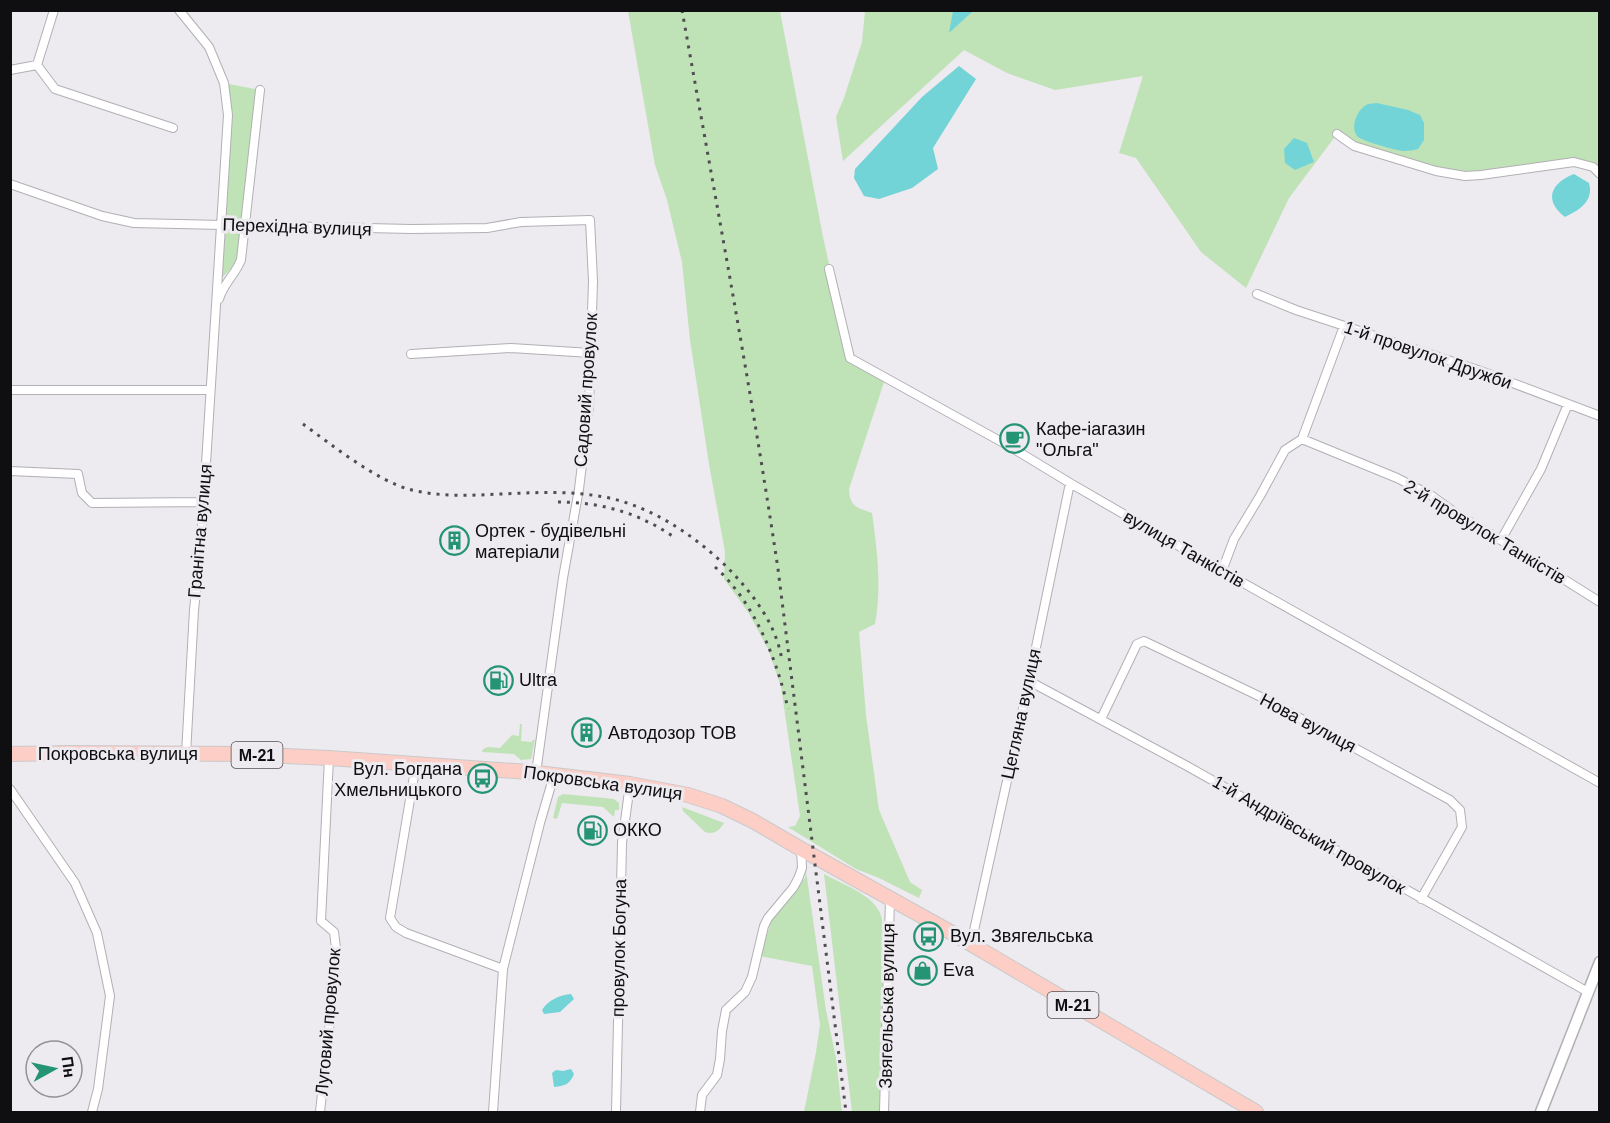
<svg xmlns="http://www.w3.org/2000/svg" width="1610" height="1123" font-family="Arial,sans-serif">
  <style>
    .green { fill: #c0e2b7 }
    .water { fill: #72d4d7 }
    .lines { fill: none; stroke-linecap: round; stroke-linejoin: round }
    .minor-casing { stroke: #b2afb5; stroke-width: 10 }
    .tertiary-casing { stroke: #b2afb5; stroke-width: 13 }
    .trunk-casing { stroke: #cacaca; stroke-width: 16 }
    .minor { stroke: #fff; stroke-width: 8 }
    .tertiary { stroke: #fff; stroke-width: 10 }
    .trunk { stroke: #fccec6; stroke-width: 14 }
    .rail { stroke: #4f4d51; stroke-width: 3; stroke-dasharray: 3 6; stroke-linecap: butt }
    .labels { text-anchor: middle; stroke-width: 6; stroke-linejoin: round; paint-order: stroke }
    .shield { fill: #edeaf0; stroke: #525053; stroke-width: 1.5 }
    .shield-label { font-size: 16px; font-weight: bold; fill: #0f0e10 }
    .street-label { font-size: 18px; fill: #0f0e10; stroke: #edeaf0 }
    .poi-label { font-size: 18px; fill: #0f0e10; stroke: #edeaf0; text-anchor: start }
  </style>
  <rect width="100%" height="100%" fill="#edeaf0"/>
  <path class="green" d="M628 11H780L823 237 850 358 885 379 849 489C850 507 856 507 872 513 877 549 882 587 875 624L859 632 866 715 879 810 910 882 922 890 919 898 879 878 856 869 788 827 795 826 800 816 781 687 768 649 748 612 724 579 725 552 709 464 690 340 682 262 667 200 655 165Z
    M865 11H1599V165L1593 167 1574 162 1481 175 1396 160 1337 134 1289 198 1246 288 1201 252 1136 158 1119 153 1143 76 1055 90 1007 73 964 50 843 161 836 117 844 98 862 42Z
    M224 83 260 90 241 260 218 281 226 151Z
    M520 724H522L521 741 531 742 535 739 531 759 521 760 514 754 482 752 483 749 488 747 500 748 512 735 519 736Z
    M563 794 614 799 619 803V810H615L614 817 603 807 562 803 557 819 553 818 558 797Z
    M682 807 724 823C719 831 714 835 705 832L683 811Z
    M806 871 826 1010 836 1058 842 1112H804L816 1052 820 1025 812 966 760 956 772 919 805 878Z
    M824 874C840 883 871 894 879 911 884 921 883 933 884 944L880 1112H852Z"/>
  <path class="water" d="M953 11H973L949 33Z
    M959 66 976 79 933 148 938 169 912 188 879 199 864 196 854 178 855 169 922 97Z
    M1377 103 1408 110 1420 115 1424 123V140L1418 149C1414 150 1409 151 1404 151 1397 151 1363 141 1358 137 1349 128 1357 109 1368 104 1369 104 1376 103 1377 103Z
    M1294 138 1307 143 1314 162 1295 170 1285 163 1284 149Z
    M1574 174 1589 183C1594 201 1580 210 1565 217 1543 200 1551 183 1574 174Z
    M571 994 574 999 560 1012 544 1014 542 1010C548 1000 560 995 571 994Z
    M571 1069 574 1074C570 1084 565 1086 554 1087L552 1073 556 1070 563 1071Z"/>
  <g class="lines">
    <defs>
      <path id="minor" d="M179 10 209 47 224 83 228 115 201 543 194 610 186 754
        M37 65 54 10
        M10 70 37 65 55 89 173 128
        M1337 134 1354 146 1436 171 1465 176 1481 175 1574 162 1593 167 1600 174
        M10 184 102 216 134 223 412 229 487 228 521 222 590 220 593 281 589 407 579 489 563 578 536 773
        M829 269 850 358 1009 446 1070 483 1222 571 1600 783
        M1257 294 1296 310 1478 370 1600 416
        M219 299C223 284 235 275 241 260L260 90
        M411 354 511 348 591 353
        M10 390H210
        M1302 439 1397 478 1432 496 1457 514 1514 548 1600 602
        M10 471 78 474 82 493 92 503 204 502
        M1501 540 1541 469 1568 404
        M1222 571 1234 539 1260 496 1285 450 1302 439 1344 326
        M1029 681 1187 766 1588 992
        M1101 719 1137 644 1144 641 1265 699 1450 800 1460 810 1462 827 1421 899
        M416 764 390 918 396 927 406 933 503 969
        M10 789 75 883 97 933 110 996 98 1089 92 1112
        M971 944 1029 681 1070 483
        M320 1112 337 956 334 932 321 921 329 758
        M493 1112 503 969 540 823 554 775
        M616 1112 622 843 630 784
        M700 1112 702 1095 717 1075 720 1059 722 1031 726 1010 745 992 752 977 764 926 768 918 793 888 798 879 802 868 801 849
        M884 1112 890 899"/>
      <path id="tertiary" d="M1541 1112 1600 962"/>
      <path id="trunk" d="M10 754 72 753 241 754 329 758 529 772 630 784 688 795 722 806 753 821 801 849 954 934 1256 1112"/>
    </defs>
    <use href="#minor" class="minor-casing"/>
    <use href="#tertiary" class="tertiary-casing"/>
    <use href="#trunk" class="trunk-casing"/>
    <use href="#minor" class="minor"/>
    <use href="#tertiary" class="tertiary"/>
    <use href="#trunk" class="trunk"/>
    <path class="rail" d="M682 10C715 196 750 382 778 569L846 1112
      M303 424C332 445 378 482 412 490 449 499 487 494 525 493 549 492 574 492 598 496 647 503 693 534 728 568 753 594 777 625 782 661
      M558 502C588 502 621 508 648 522 658 526 667 533 676 538
      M715 567C754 602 777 659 788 709"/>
  </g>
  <defs>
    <symbol id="cafe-ring" viewBox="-11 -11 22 22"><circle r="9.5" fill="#edeaf0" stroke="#249475" stroke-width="1.5"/><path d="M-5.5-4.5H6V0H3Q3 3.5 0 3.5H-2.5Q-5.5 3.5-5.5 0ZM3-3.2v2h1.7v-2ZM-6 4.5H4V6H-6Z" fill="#249475"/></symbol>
    <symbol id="building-ring" viewBox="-11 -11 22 22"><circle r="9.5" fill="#edeaf0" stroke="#249475" stroke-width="1.5"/><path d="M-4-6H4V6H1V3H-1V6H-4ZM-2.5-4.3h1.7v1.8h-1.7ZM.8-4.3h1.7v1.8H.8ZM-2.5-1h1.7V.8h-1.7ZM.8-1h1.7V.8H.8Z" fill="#249475"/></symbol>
    <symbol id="fuel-ring" viewBox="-11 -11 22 22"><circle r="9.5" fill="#edeaf0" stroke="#249475" stroke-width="1.5"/><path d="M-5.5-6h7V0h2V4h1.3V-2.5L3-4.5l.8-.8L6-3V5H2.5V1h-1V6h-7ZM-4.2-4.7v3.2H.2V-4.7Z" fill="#249475"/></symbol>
    <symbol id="bus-ring" viewBox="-11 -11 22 22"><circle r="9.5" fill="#edeaf0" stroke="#249475" stroke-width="1.5"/><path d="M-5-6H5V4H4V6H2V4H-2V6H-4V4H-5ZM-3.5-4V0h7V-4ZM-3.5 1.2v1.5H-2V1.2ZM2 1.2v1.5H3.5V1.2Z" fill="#249475"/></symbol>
    <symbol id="shop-ring" viewBox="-11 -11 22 22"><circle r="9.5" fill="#edeaf0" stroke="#249475" stroke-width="1.5"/><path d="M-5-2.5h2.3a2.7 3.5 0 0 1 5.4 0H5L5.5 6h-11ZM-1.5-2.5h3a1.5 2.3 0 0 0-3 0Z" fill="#249475"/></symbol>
  </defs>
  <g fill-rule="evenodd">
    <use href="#cafe-ring" x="998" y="422" width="33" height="33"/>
    <use href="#building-ring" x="438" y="524" width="33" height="33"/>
    <use href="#fuel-ring" x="482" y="664" width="33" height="33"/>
    <use href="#building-ring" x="570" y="716" width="33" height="33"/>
    <use href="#bus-ring" x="466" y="762" width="33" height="33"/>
    <use href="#fuel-ring" x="576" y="814" width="33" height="33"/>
    <use href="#bus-ring" x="912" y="920" width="33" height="33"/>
    <use href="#shop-ring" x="906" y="954" width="33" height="33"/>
  </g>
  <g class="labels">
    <g class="shield">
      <rect x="231.5" y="742" width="51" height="26" rx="4.5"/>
      <rect x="1047.5" y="992" width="51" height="26" rx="4.5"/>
    </g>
    <g class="shield-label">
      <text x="257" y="761">М-21</text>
      <text x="1073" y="1011">М-21</text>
    </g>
    <g class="street-label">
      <text transform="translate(297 227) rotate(2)" y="6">Перехідна вулиця</text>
      <text transform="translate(1428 355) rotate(19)" y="6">1-й провулок Дружби</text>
      <text transform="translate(586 390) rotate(-86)" y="6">Садовий провулок</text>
      <text transform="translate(200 531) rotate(-85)" y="6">Гранітна вулиця</text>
      <text transform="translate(1485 532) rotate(31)" y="6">2-й провулок Танкістів</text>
      <text transform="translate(1184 549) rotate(30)" y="6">вулиця Танкістів</text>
      <text transform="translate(1021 714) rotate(-78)" y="6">Цегляна вулиця</text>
      <text transform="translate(1308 723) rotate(28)" y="6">Нова вулиця</text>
      <text x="118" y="760">Покровська вулиця</text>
      <text transform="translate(603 783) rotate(8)" y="6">Покровська вулиця</text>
      <text transform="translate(1309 835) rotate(30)" y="6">1-й Андріївський провулок</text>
      <text transform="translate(619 948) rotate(-89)" y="6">провулок Богуна</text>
      <text transform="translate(887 1006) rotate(-89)" y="6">Звягельська вулиця</text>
      <text transform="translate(328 1022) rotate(-85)" y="6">Луговий провулок</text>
    </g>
    <g class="poi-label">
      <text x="1036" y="435">Кафе-іагазин<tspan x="1036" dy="21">"Ольга"</tspan></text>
      <text x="475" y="537">Ортек - будівельні<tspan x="475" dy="21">матеріали</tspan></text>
      <text x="519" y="686">Ultra</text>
      <text x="608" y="739">Автодозор ТОВ</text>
      <text x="462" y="775" text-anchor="end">Вул. Богдана<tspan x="462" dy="21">Хмельницького</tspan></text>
      <text x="613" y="836">ОККО</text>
      <text x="950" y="942">Вул. Звягельська</text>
      <text x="943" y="976">Eva</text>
    </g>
  </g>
  <rect width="1610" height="1123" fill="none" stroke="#0f0e10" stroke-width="24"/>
  <g transform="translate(54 1069) rotate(82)"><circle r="28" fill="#edeaf0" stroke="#949296" stroke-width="1.5"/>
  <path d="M0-4.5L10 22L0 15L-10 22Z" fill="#249475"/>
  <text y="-9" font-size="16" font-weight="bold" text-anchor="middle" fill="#0f0e10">Пн</text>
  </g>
</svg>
